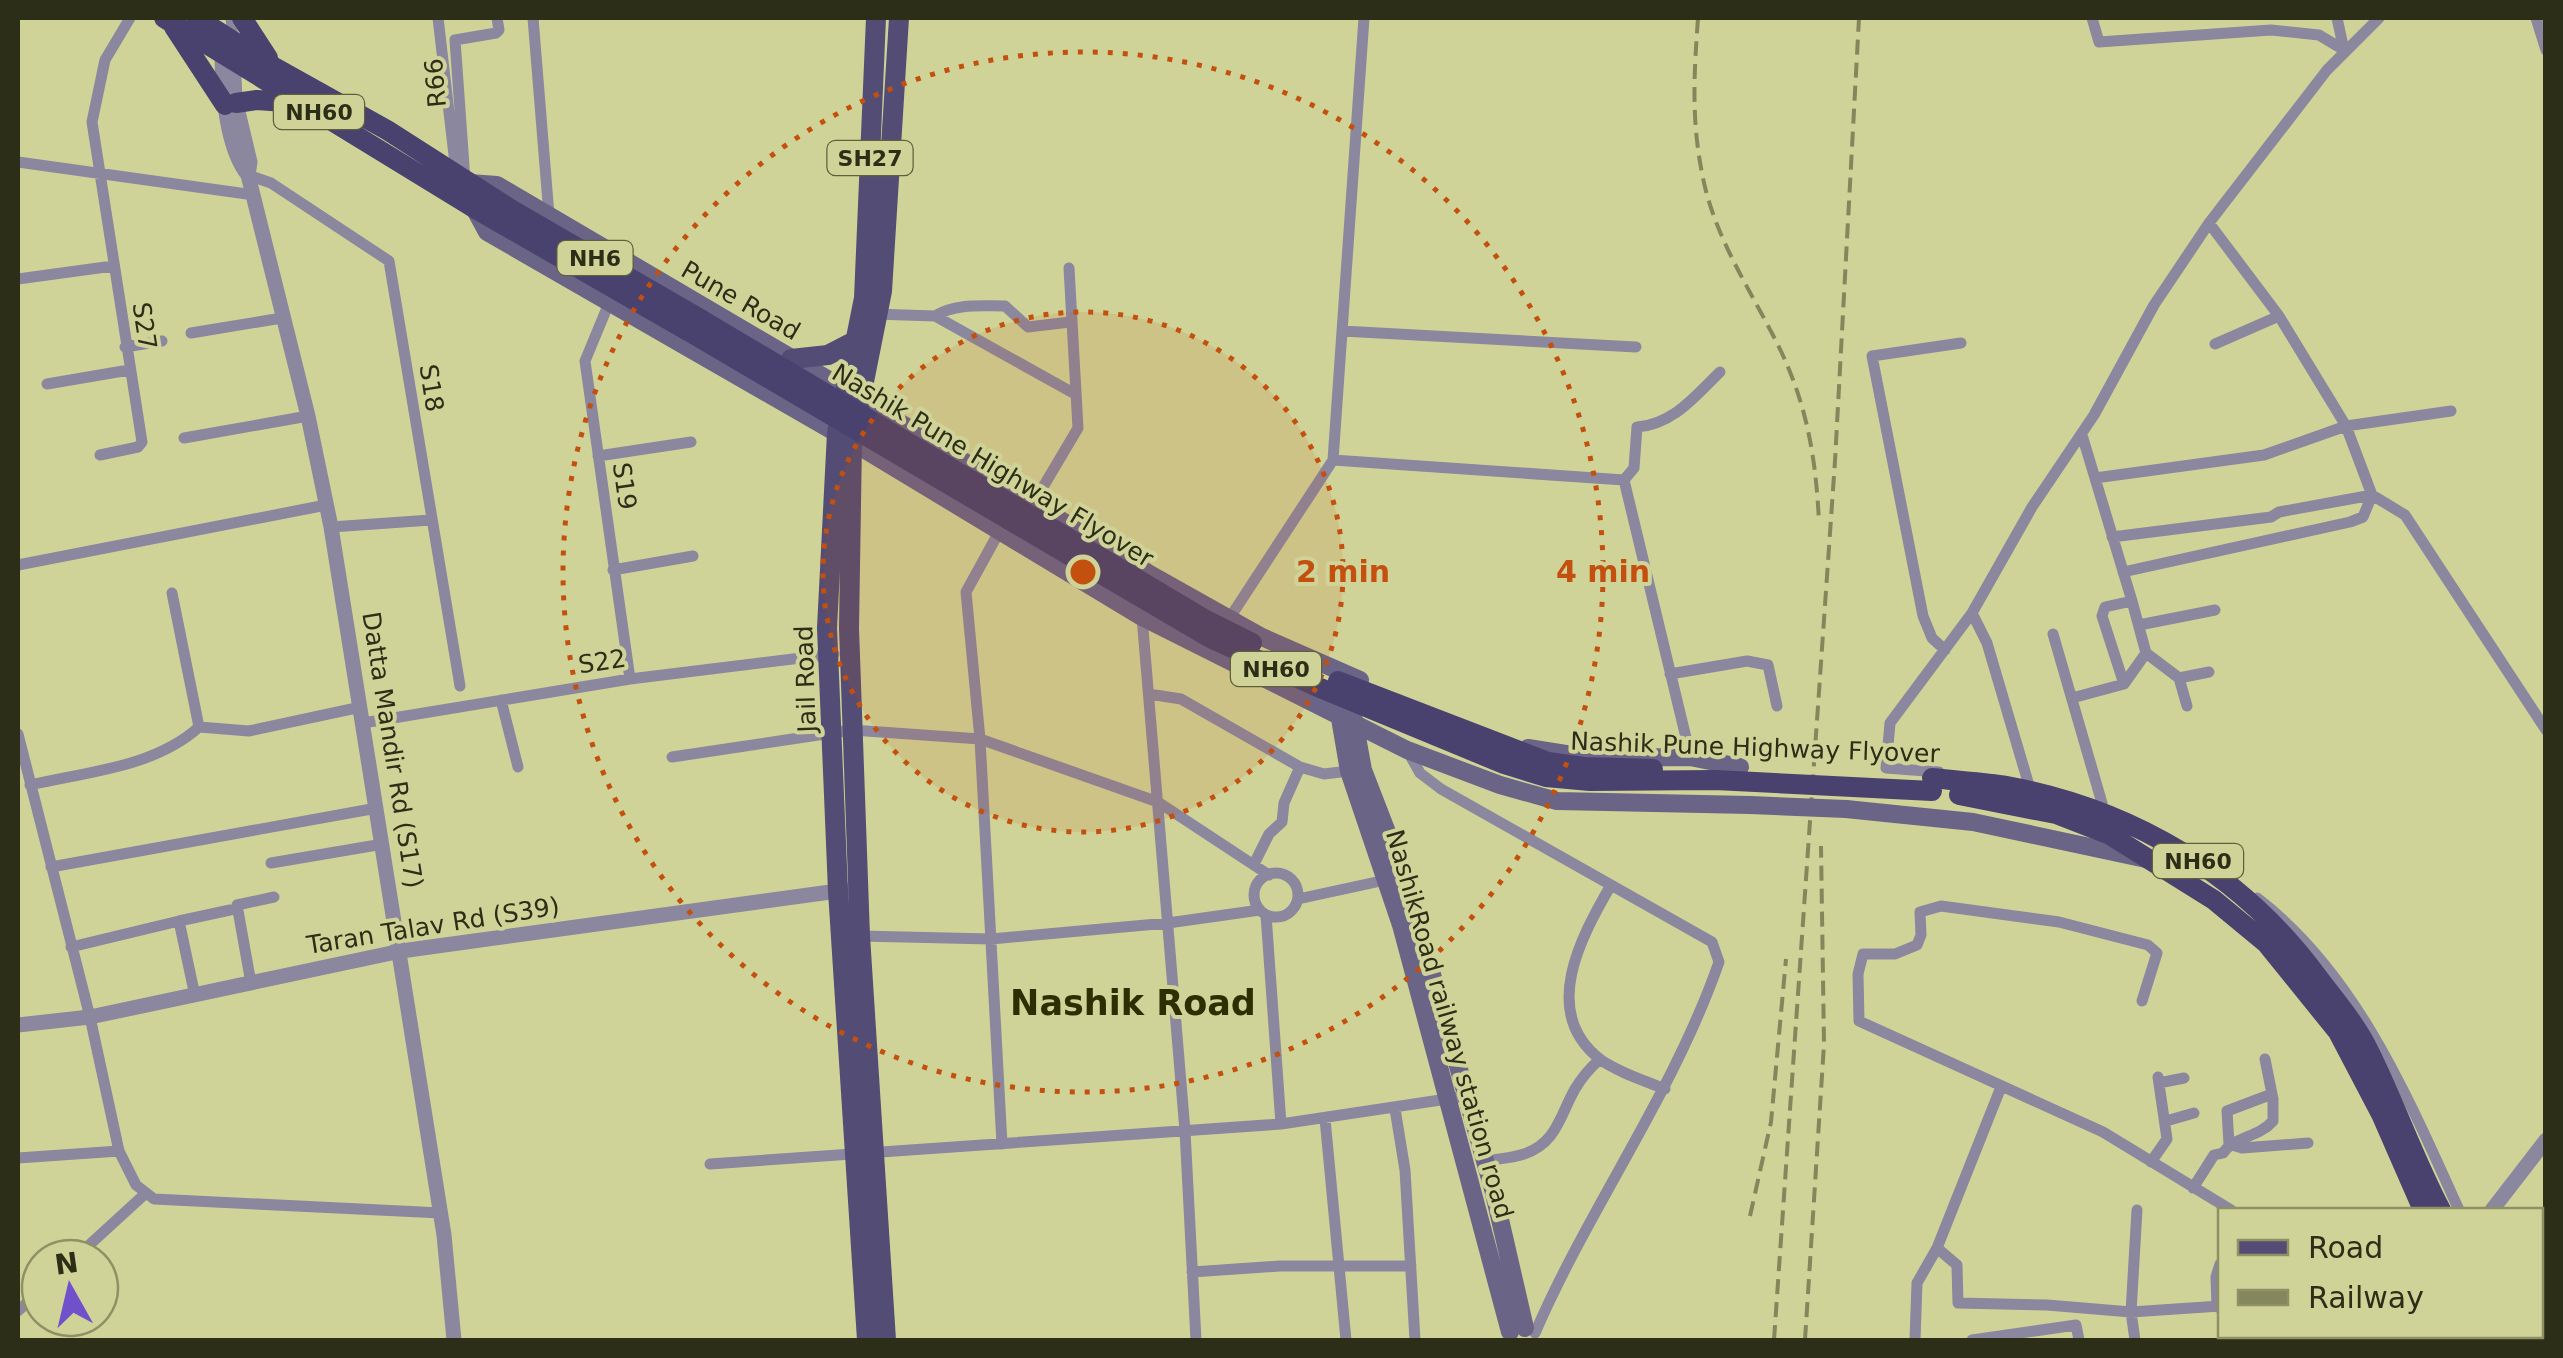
<svg xmlns="http://www.w3.org/2000/svg" width="2563" height="1358" font-family="'DejaVu Sans',sans-serif">
  <style>
    .lines { fill: none; stroke-linecap: round; stroke-linejoin: round }
    .minor { stroke: #8a879f; stroke-width: 11 }
    .tertiary { stroke: #8a879f; stroke-width: 15 }
    .secondary { stroke: #6a6587; stroke-width: 18 }
    .primary { stroke: #534d75; stroke-width: 20 }
    .trunk { stroke: #4a426e; stroke-width: 20 }
    .rail { stroke: #84865c; stroke-width: 4; stroke-dasharray: 15 8; stroke-linecap: butt }
    .secondary-bridge { stroke: #6a6587; stroke-width: 18 }
    .trunk-bridge { stroke: #4a426e; stroke-width: 20 }
    .ring { fill: none; stroke: #c3500e; stroke-width: 5; stroke-dasharray: 5 10 }
    .labels { text-anchor: middle; stroke-width: 8; stroke-linejoin: round; paint-order: stroke }
    .shield { fill: #d0d398; stroke: #5e603e; stroke-width: 2.5 }
    .shield-label { font-size: 22px; font-weight: bold; fill: #2d2e17 }
    .street-label { font-size: 25px; fill: #2d2e17; stroke: #d0d398 }
    .district-label { font-size: 35px; font-weight: bold; fill: #2d2e02; stroke: #d0d398 }
    .centre { fill: #c3500e; stroke: #d0d398; stroke-width: 5 }
    .ring-label { font-size: 30px; text-anchor: middle; font-weight: bold; fill: #c3500e; stroke: #d0d398; stroke-width: 8; stroke-linejoin: round; paint-order: stroke }
  </style>
  <rect width="100%" height="100%" fill="#d0d398"/>
  <g class="lines">
    <path class="minor" d="M231 18 233 40
      M438 18 456 172
      M533 18 549 215
      M2092 18 2099 42 2271 30 2319 35 2344 50
      M2337 18 2344 50
      M2536 18 2546 50
      M18 162 254 195
      M248 175 271 183 389 261 460 686
      M465 180 455 40 496 33 499 30 497 18
      M2209 223 2279 316 2346 426 2372 495 2405 515 2546 730
      M18 279 113 266
      M609 303 585 361 630 679
      M874 314 935 316 1075 394
      M935 316C956 303 981 306 1005 306L1028 327 1070 322
      M1342 331 1636 347
      M191 333 282 318
      M2215 344 2279 316
      M125 347 162 341
      M47 384 129 370
      M184 438 308 416
      M100 455 138 447 142 442 92 122 105 60 130 18
      M598 456 691 442
      M1333 460 1364 18
      M2095 478 2264 455 2346 426 2451 411
      M1624 480 1634 468 1637 427C1673 425 1696 395 1720 372
      M1033 504 1078 428 1069 268
      M331 527 431 520
      M2112 537 2271 517 2279 512 2372 495 2363 517 2350 522 2123 572
      M18 565 326 505
      M613 570 693 556
      M172 593 199 727
      M2132 601 2146 653 2179 678 2209 672
      M1972 613 1987 643 2028 782
      M1142 617 1185 1131 1196 1340
      M1229 619 1333 460 1624 480 1688 746
      M2139 625 2215 610
      M2053 634 2102 803
      M1945 650 1932 638 1923 616 1872 356 1961 343
      M1670 674 1747 661 1768 665 1777 706
      M2179 678 2187 706
      M2124 684 2146 653
      M1149 694 1181 699 1300 767 1324 774 1349 771
      M2072 698 2124 684 2102 616 2105 607 2132 601 2082 435
      M501 700 518 767
      M363 723 630 679 834 654
      M18 734 90 1017 119 1151 136 1185 154 1199 441 1213
      M1407 750 1420 773 1441 789 1712 942 1719 962C1673 1094 1590 1206 1535 1333
      M672 757 852 730 980 739 966 592 999 532
      M1939 772 1886 768 1890 723 1972 613 2032 507 2094 415 2154 305 2209 223 2327 70 2379 18
      M30 785C87 772 155 767 199 727L249 731 361 707
      M271 863 383 844
      M1254 864 1269 834 1282 822 1284 803 1300 767
      M51 867 377 808
      M1254 895a22 22 0 1 1 44 0a22 22 0 1 1-44 0Z
      M1611 885C1581 937 1539 1013 1601 1060 1620 1073 1643 1080 1665 1089
      M2257 898C2357 974 2409 1100 2459 1210
      M1298 899 1404 876
      M1266 915 1281 1124
      M179 921 230 910
      M860 936 991 939 1168 923 1260 910
      M71 947 179 921 195 996
      M251 983 237 905 274 897
      M2142 1001 2157 953 2148 945 2059 922 1941 906 1920 912 1921 935 1917 945 1895 954H1863L1858 974 1859 1021 2103 1132 2231 1210
      M2159 1083 2184 1078
      M2001 1087 1937 1248 1957 1265 1958 1303 2047 1305 2131 1312 2135 1340
      M2272 1094 2227 1111 2229 1144 2242 1148 2308 1143
      M1395 1109 1405 1170 1415 1340
      M1325 1119 1346 1340
      M2166 1121 2194 1113
      M1002 1144 980 739 1158 802 1269 875
      M18 1158 119 1151
      M1485 1161C1497 1159 1512 1158 1524 1154 1557 1143 1560 1115 1575 1089 1582 1077 1590 1068 1600 1059
      M2151 1162 2167 1139 2158 1077
      M710 1164 1281 1124 1467 1096
      M2193 1188 2214 1155 2223 1153C2235 1136 2258 1138 2273 1121V1099L2265 1059
      M2137 1210 2131 1312 2220 1306
      M75 1258 146 1193
      M1192 1272 1280 1266H1411
      M2217 1307 2216 1277 2220 1264
      M18 1311 40 1291
      M2431 1336 2439 1340
      M1915 1340 1917 1283 1937 1248
      M1972 1340 2076 1325 2079 1340"/>
    <path class="tertiary" d="M222 49C222 85 225 146 248 175
      M233 56 235 99 250 162 248 175 308 416 331 527 444 1235 454 1340
      M18 1025 90 1017 401 951 845 890
      M2492 1210 2546 1140
      M2540 1329 2546 1335
      M2482 1336 2483 1340"/>
    <path class="secondary" d="M470 183 497 185 846 390 1148 573 1262 637 1360 680
      M474 208 487 232 852 442 1142 617 1407 750 1500 785 1557 801 1750 805
      M1338 707 1349 771 1401 925 1510 1332
      M1353 715 1363 770 1404 876 1493 1189 1525 1328
      M1528 748 1591 758 1690 757 1740 767
      M1846 809 1973 822 2146 859"/>
    <path class="primary" d="M791 359 828 355 857 340
      M867 1340 838 891 827 628 837 433 864 298 876 18
      M886 1340 860 936 849 628 852 442 882 291 899 18"/>
    <path class="trunk" d="M164 18 474 208 688 331
      M197 18 274 67 387 130 512 210 702 320
      M242 18 268 58
      M174 27 225 105
      M236 103 257 100 298 103
      M1932 778C1957 781 1983 782 2007 786 2132 809 2242 874 2317 976 2335 1000 2356 1024 2369 1051 2395 1103 2414 1159 2441 1210
      M1959 795 2056 814 2110 835 2214 900 2266 943 2338 1032 2381 1114 2423 1210
      M2506 1336 2510 1340
      M2525 1336 2529 1340"/>
    <path class="rail" d="M1698 18C1694 74 1691 121 1703 178 1715 238 1751 291 1778 345 1807 404 1816 458 1819 523
      M1750 1216 1771 1122 1786 959
      M1774 1340 1835 461 1859 18
      M1805 1340 1824 1044 1821 846"/>
    <path class="secondary-bridge" d="M1750 805 1846 809"/>
    <path class="trunk-bridge" d="M702 320 1206 620 1252 643
      M688 331 1210 638 1313 685 1504 764 1546 777 1590 781 1715 780 1932 791
      M1338 681 1548 762 1584 767 1653 769"/>
  </g>
  <circle cx="1083" cy="572" r="260" fill="#c3500e" fill-opacity=".12"/>
  <g class="ring">
    <circle cx="1083" cy="572" r="260"/>
    <circle cx="1083" cy="572" r="520"/>
  </g>
  <g class="labels">
    <g class="shield">
      <rect x="274" y="95" width="90" height="34" rx="8"/>
      <rect x="827.5" y="141" width="85" height="34" rx="8"/>
      <rect x="557.5" y="241" width="75" height="34" rx="8"/>
      <rect x="1231" y="652" width="90" height="34" rx="8"/>
      <rect x="2153" y="844" width="90" height="34" rx="8"/>
    </g>
    <g class="shield-label">
      <text x="319" y="120">NH60</text>
      <text x="870" y="166">SH27</text>
      <text x="595" y="266">NH6</text>
      <text x="1276" y="677">NH60</text>
      <text x="2198" y="869">NH60</text>
    </g>
    <g class="street-label">
      <text transform="translate(435 83) rotate(-95)" y="9">R66</text>
      <text transform="translate(741 300) rotate(30)" y="9">Pune Road</text>
      <text transform="translate(145 326) rotate(81)" y="9">S27</text>
      <text transform="translate(432 388) rotate(81)" y="9">S18</text>
      <text transform="translate(993 465) rotate(31)" y="9">Nashik Pune Highway Flyover</text>
      <text transform="translate(625 486) rotate(82)" y="9">S19</text>
      <text transform="translate(602 661) rotate(-9)" y="9">S22</text>
      <text transform="translate(805 679) rotate(-92)" y="9">Jail Road</text>
      <text transform="translate(1755 747) rotate(2)" y="9">Nashik Pune Highway Flyover</text>
      <text transform="translate(393 750) rotate(81)" y="9">Datta Mandir Rd (S17)</text>
      <text transform="translate(433 925) rotate(-9)" y="9">Taran Talav Rd (S39)</text>
      <text transform="translate(1450 1024) rotate(74)" y="9">NashikRoad railway station road</text>
    </g>
    <g class="district-label">
      <text x="1133" y="1015">Nashik Road</text>
    </g>
  </g>
  <circle cx="1083" cy="572" r="15" class="centre"/>
  <g class="ring-label">
    <text x="1343" y="582">2 min</text>
    <text x="1603" y="582">4 min</text>
  </g>
  <rect width="2563" height="1358" fill="none" stroke="#2d2e17" stroke-width="40"/>
  <rect x="2218" y="1208" width="325" height="130" fill="#d0d398" stroke="#8f9164" stroke-width="2.5"/>
  <rect x="2238" y="1240" width="50" height="15" fill="#534d75" stroke="#8f9164" stroke-width="2.5"/>
  <text x="2308" y="1258" font-size="30" fill="#2d2e17">Road</text>
  <rect x="2238" y="1290" width="50" height="15" fill="#84865c" stroke="#8f9164" stroke-width="2.5"/>
  <text x="2308" y="1308" font-size="30" fill="#2d2e17">Railway</text>
  <g transform="translate(70 1288) rotate(352)"><circle r="48" fill="#d0d398" stroke="#8f9164" stroke-width="2.5"/>
  <path d="M0-8L18 38L0 25L-18 38Z" fill="#7051cb"/>
  <text y="-15" font-size="28" font-weight="bold" text-anchor="middle" fill="#2d2e17">N</text>
  </g>
</svg>
